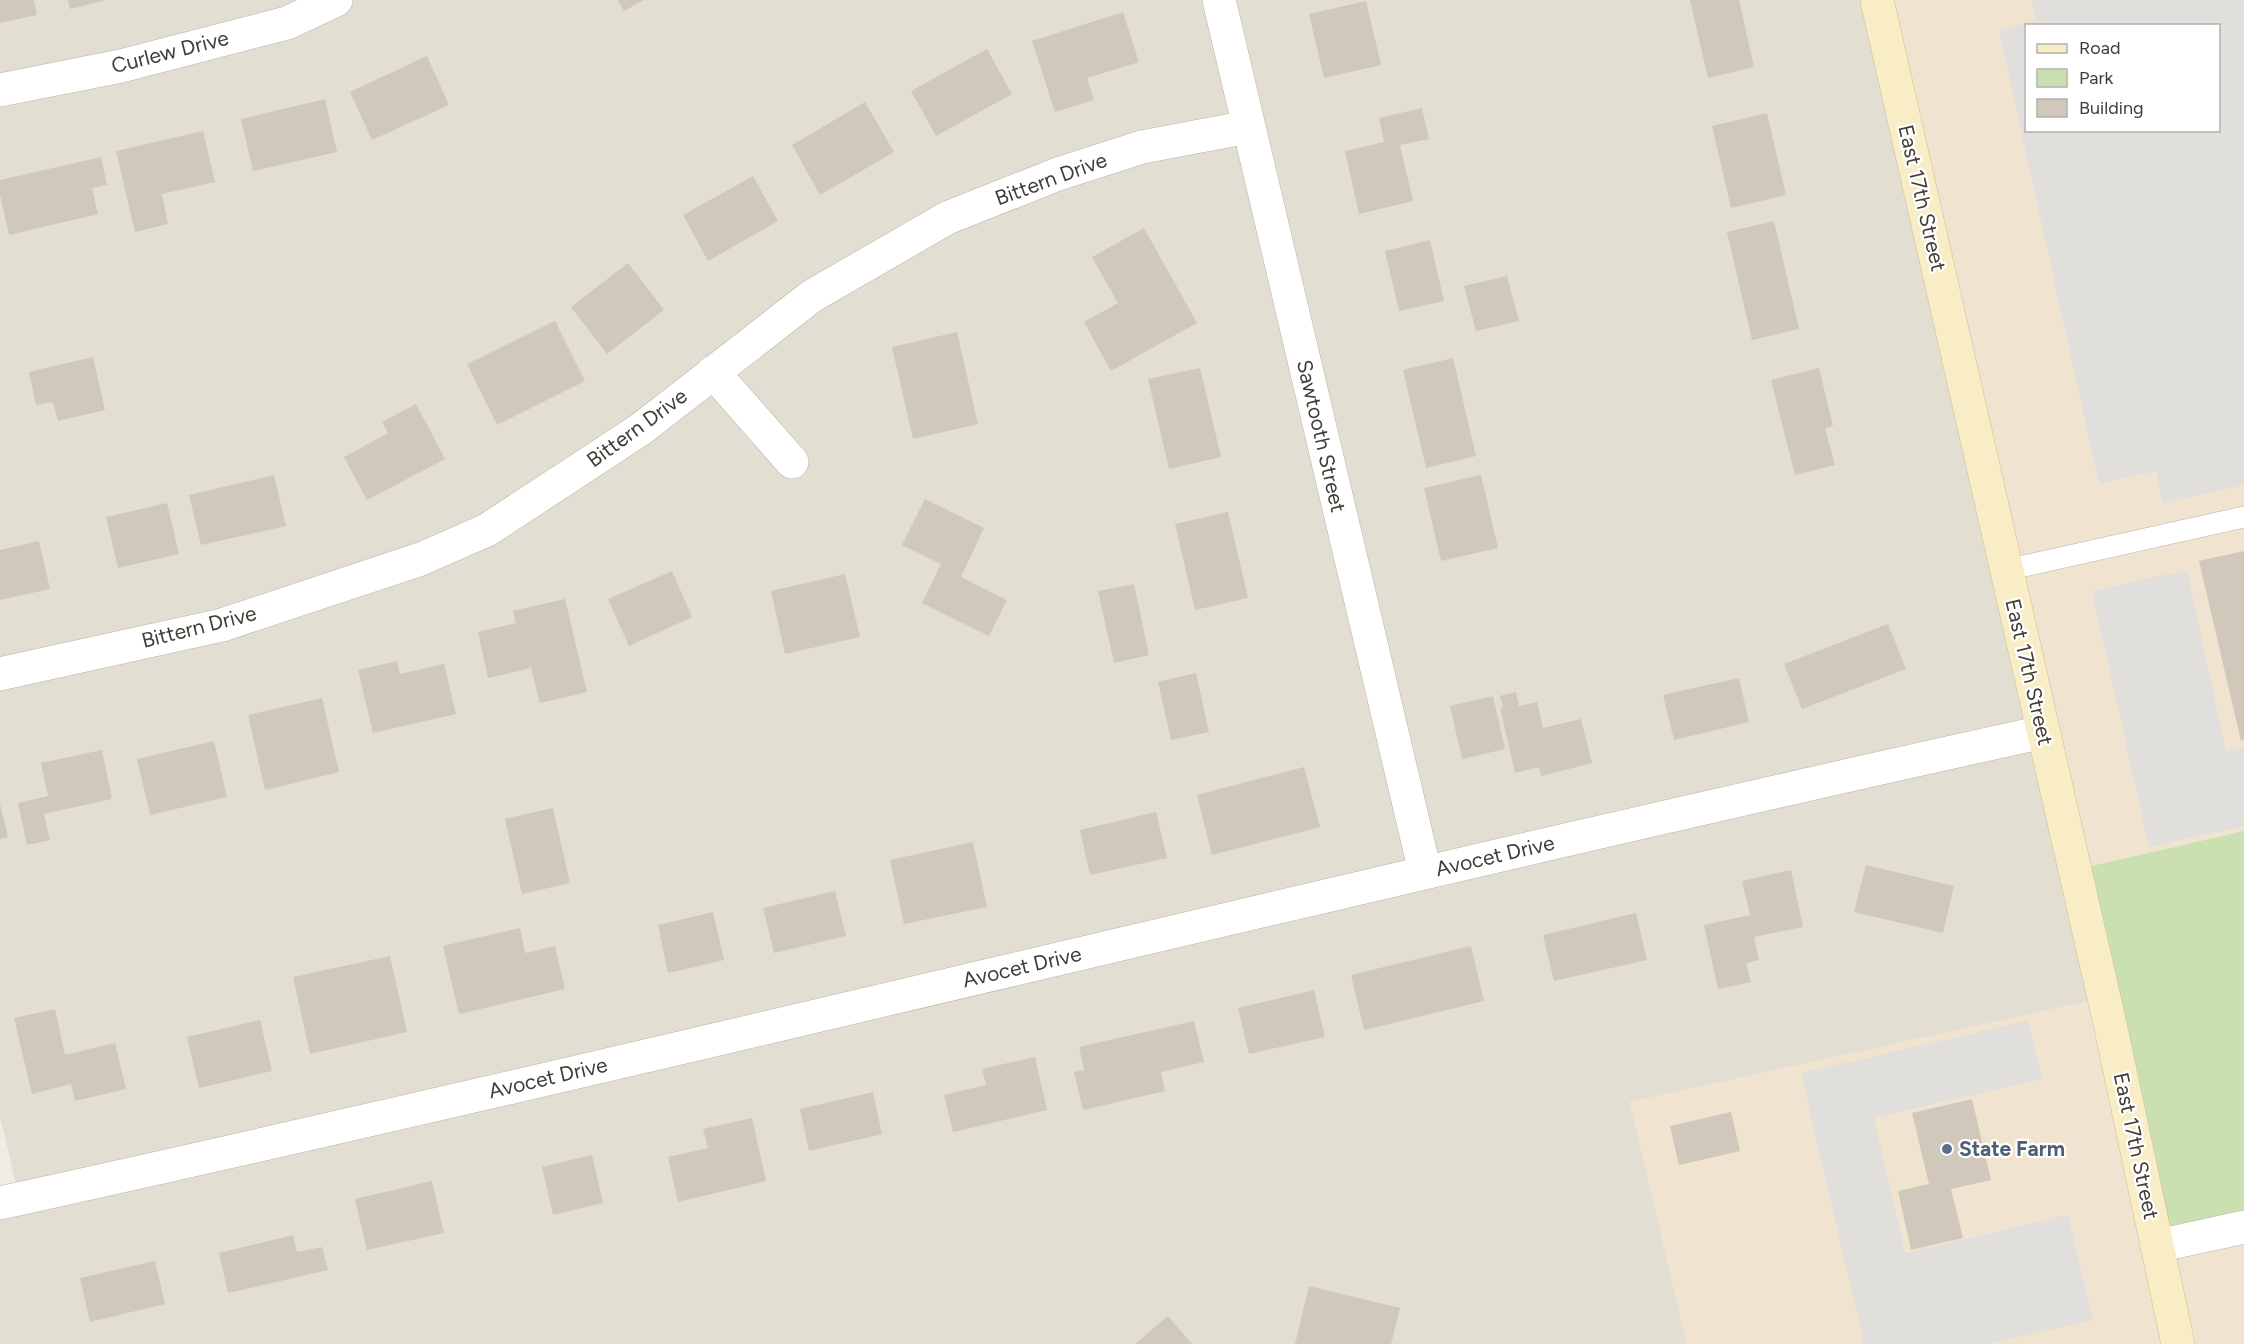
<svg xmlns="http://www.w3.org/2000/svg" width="2244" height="1344" font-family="Figtree,sans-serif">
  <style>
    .residential { fill: #e3ded2 }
    .commercial { fill: #f0e3d0; fill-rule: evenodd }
    .green { fill: #cae0b0 }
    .parking { fill: #e1dfdc; fill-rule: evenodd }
    .building { fill: #d0c8bb }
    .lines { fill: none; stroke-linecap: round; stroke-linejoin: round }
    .lane-casing { stroke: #bab4a8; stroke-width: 22 }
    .street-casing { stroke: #bab4a8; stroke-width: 34 }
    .secondary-casing { stroke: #cbbf97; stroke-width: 34 }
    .lane { stroke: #fff; stroke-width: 21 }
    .street { stroke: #fff; stroke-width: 33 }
    .secondary { stroke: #f8edc5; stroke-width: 33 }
    .service-dot { fill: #5c6f8a; stroke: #fff; stroke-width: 2 }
    .labels { text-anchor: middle; stroke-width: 4.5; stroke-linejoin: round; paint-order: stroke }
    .street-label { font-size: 21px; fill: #413c35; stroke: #fff }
    .service-label { font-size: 21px; font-weight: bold; fill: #4e5e75; stroke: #fff; text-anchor: start }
  </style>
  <rect width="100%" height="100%" fill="#f0ece4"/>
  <path class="residential" d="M0 0H1877L2103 998 1630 1102 1687 1344H0V1203L19 1198 0 1116Z"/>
  <path class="commercial" d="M1877 0H2244V831L2074 870ZM2026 26H2218V130H2026Z
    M2103 998 2244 1227V1344H1687L1630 1102Z"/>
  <path class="green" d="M2244 831V1227L2157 1246 2074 870Z"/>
  <path class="parking" d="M2032 0H2244V485L2162 503 2156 471 2099 484 1999 30 2036 21ZM2026 26H2218V130H2026Z
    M2187 570 2226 751 2244 747V826L2149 847 2092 591Z
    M2028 1021 2042 1079 1874 1118 1905 1253 2068 1215 2093 1320 1989 1344H1864L1801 1073Z"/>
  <path class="building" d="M0 0H34L37 15 0 23Z
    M68 0H103V1L70 9Z
    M618 0H644L624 11Z
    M1690 0H1739L1754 67 1708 78Z
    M1366 1 1381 65 1324 78 1309 14Z
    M1123 12 1139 62 1087 78 1094 100 1055 112 1032 41Z
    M987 49 1012 94 936 136 911 91Z
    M427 56 449 105 372 140 350 92Z
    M325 99 337 152 253 171 241 119Z
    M865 102 894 152 820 195 792 145Z
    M1422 108 1429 139 1400 145 1413 201 1359 214 1345 151 1384 142 1379 118Z
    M1767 113 1786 195 1731 208 1712 126Z
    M203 131 215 182 162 194 168 224 135 232 116 151Z
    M101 157 107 185 92 188 98 214 9 235 0 195V180Z
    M753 176 778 221 708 261 683 215Z
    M1774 221 1799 329 1752 340 1727 232Z
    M1144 228 1197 323 1111 371 1084 322 1118 303 1092 257Z
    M1430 240 1444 301 1399 311 1385 251Z
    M628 263 664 310 607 354 571 307Z
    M1507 276 1519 321 1476 331 1464 286Z
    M555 321 585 381 497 425 467 364Z
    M957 332 978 424 913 439 892 347Z
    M93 357 105 410 58 421 53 402 36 405 29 372Z
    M1453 358 1476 456 1426 468 1403 370Z
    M1200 368 1221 457 1169 469 1148 379Z
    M1819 368 1833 426 1825 428 1835 465 1795 475 1771 380Z
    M416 404 445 459 367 500 344 457 388 433 382 422Z
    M274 475 286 526 201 545 189 495Z
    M1481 475 1498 548 1441 561 1424 488Z
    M925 499 984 528 961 577 1007 600 989 636 922 603 941 564 902 545Z
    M167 503 179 554 118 568 106 517Z
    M1228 512 1248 598 1195 610 1175 524Z
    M39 541 50 589 0 600V550Z
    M2244 551V740L2241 741 2199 561Z
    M672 571 692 617 629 646 608 599Z
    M845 574 860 637 785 654 771 591Z
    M1134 584 1149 655 1114 663 1098 591Z
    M565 599 587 692 540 703 531 668 488 678 478 632 516 623 513 611Z
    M1888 624 1906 669 1802 709 1784 664Z
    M397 661 400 674 444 664 456 714 373 733 358 670Z
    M1196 673 1209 732 1171 740 1158 682Z
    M1739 678 1749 722 1674 740 1663 695Z
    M1516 692 1519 706 1537 702 1543 728 1581 719 1592 763 1541 776 1539 767 1515 773 1500 708 1503 707 1500 696Z
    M1493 696 1505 749 1462 759 1450 706Z
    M322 698 339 772 265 790 248 715Z
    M214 741 227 797 150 815 137 759Z
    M102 750 112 799 44 814 50 840 27 845 18 803 48 796 41 763Z
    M1304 767 1320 827 1212 855 1197 795Z
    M0 804 8 837 0 839Z
    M553 808 570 883 522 894 505 819Z
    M1156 812 1167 858 1090 875 1080 830Z
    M973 842 987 907 904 924 890 860Z
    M1866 865 1954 886 1943 933 1854 912Z
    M1791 870 1803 927 1754 937 1759 960 1746 963 1751 982 1718 989 1704 925 1750 915 1742 881Z
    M835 891 846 936 774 953 763 908Z
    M713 912 724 960 668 973 658 925Z
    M1636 913 1647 960 1554 981 1543 935Z
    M520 928 525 953 555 946 565 989 459 1014 443 946Z
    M1471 946 1484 1001 1364 1030 1351 975Z
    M390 956 407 1032 310 1054 293 977Z
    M1314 990 1325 1037 1249 1054 1238 1008Z
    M55 1009 65 1055 115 1043 126 1089 75 1101 71 1084 32 1094 14 1018Z
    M260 1020 272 1071 199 1088 187 1037Z
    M1194 1021 1204 1062 1161 1072 1165 1091 1083 1110 1074 1072 1084 1070 1079 1047Z
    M1035 1057 1047 1110 953 1132 944 1095 986 1085 982 1069Z
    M873 1092 882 1134 809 1151 800 1109Z
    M1972 1099 1991 1180 1951 1189 1963 1238 1911 1250 1898 1191 1929 1184 1912 1113Z
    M1731 1112 1740 1151 1679 1165 1670 1126Z
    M752 1118 766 1181 678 1202 668 1157 708 1148 703 1129Z
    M592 1155 603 1203 553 1215 542 1167Z
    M432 1181 444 1233 367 1250 355 1199Z
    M293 1235 297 1252 322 1247 328 1270 228 1293 219 1253Z
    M155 1261 165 1304 90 1322 80 1278Z
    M1309 1286 1400 1308 1391 1344H1295Z
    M1168 1316 1192 1344H1135Z"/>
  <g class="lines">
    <defs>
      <path id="lane" d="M2006 570 2244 517"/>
      <path id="street" d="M1219 0 1425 872
        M0 90 121 66 287 23 336 0
        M713 372 792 462
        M0 674 222 625 421 559 487 530 641 429 812 296 947 218 1058 174 1142 147 1248 127
        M0 1203C683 1053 1361 882 2043 732
        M2157 1246 2244 1227"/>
      <path id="secondary" d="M1877 0 2110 1024 2178 1344"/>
    </defs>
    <use href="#lane" class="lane-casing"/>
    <use href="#street" class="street-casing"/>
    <use href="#secondary" class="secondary-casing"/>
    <use href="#lane" class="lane"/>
    <use href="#street" class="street"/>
    <use href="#secondary" class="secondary"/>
  </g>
  <circle class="service-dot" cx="1947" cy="1149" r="6"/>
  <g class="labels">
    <g class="street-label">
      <text transform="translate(170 52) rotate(-14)" y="7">Curlew Drive</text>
      <text transform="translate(1051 179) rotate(-20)" y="7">Bittern Drive</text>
      <text transform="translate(1922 198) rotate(77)" y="7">East 17th Street</text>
      <text transform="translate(637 428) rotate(-36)" y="7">Bittern Drive</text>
      <text transform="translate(1321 436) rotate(77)" y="7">Sawtooth Street</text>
      <text transform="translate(199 627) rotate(-14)" y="7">Bittern Drive</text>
      <text transform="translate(2029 672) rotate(77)" y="7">East 17th Street</text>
      <text transform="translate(1495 856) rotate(-13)" y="7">Avocet Drive</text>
      <text transform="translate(1022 967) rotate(-13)" y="7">Avocet Drive</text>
      <text transform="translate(548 1078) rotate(-13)" y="7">Avocet Drive</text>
      <text transform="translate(2136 1146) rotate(78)" y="7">East 17th Street</text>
    </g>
    <g class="service-label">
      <text x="1959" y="1156">State Farm</text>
    </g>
  </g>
  <rect x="2025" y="24" width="195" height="108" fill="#ffffff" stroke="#b3b1ae" stroke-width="1.5"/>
  <rect x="2037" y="44" width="30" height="9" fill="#f8edc5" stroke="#b3b1ae" stroke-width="1.5"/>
  <text x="2079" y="54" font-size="18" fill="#413c35">Road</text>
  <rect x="2037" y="69" width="30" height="18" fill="#cae0b0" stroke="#b3b1ae" stroke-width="1.5"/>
  <text x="2079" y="84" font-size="18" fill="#413c35">Park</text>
  <rect x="2037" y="99" width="30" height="18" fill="#d0c8bb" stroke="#b3b1ae" stroke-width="1.5"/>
  <text x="2079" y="114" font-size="18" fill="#413c35">Building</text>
</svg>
